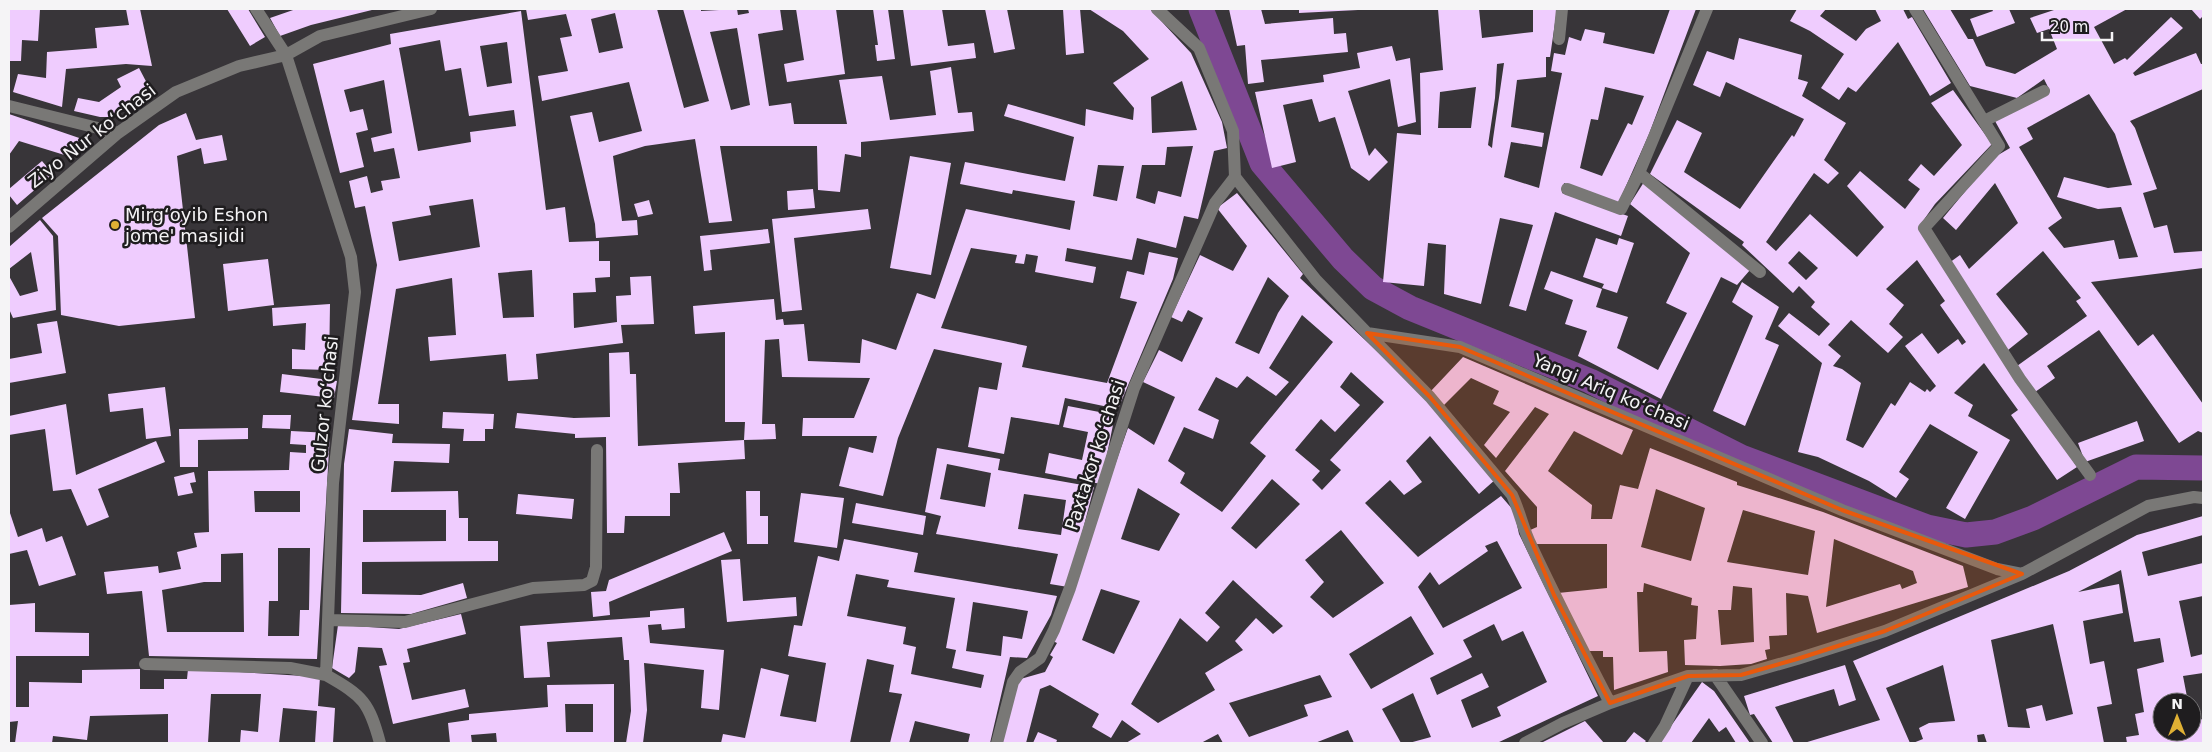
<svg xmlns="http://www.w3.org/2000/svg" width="2212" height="752" font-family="'DejaVu Sans',sans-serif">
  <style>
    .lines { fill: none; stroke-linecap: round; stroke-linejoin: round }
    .canal { stroke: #7e4893; stroke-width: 25 }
    .building { fill: #efccfe; fill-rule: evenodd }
    .minor { stroke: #797876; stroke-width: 12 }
    .marked { fill: #e8590c; fill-opacity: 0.2; stroke: #e8590c; stroke-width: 4; stroke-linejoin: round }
    .poi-dot { fill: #dfb034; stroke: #1f1d1f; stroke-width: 2 }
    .labels { text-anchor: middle; stroke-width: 5; stroke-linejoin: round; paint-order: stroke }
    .street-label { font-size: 18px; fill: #f5f4f6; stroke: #1f1d1f }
    .poi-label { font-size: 18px; fill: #f5f4f6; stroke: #1f1d1f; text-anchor: start }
  </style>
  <rect width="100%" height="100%" fill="#383539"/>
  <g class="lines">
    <path class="canal" d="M1201 9 1262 163 1343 259 1373 288 1410 308 1590 381 1741 457 1927 527 1966 535 1995 532 2033 518 2136 467 2203 468"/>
  </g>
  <path class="building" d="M9 9H40L38 41 22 40 21 61H9Z
    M126 9H140L152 66 126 64 66 69 62 107 13 92 18 74 46 78 47 52 97 48 95 28 129 25Z
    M227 9H248L265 37 250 46Z
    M296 9H376L311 25 280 36 270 18Z
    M526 9H657L684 108 709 101 683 9H701V11L737 9 738 15 749 13 748 9H780L783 30 758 34 769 106 791 103 794 124H847L839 80 882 76 890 120 936 115 930 71 951 67 958 113 972 112 974 131 861 142V157L845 154 840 192 818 190 817 146H720L732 221 709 223 695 139 645 146 613 156 622 221 637 220 638 235 596 238 595 224 570 116 592 112 599 142 642 131 629 82 542 101 538 76 568 71 560 38 572 36 566 14 528 20ZM615 13 623 48 599 53 591 19ZM737 28 750 105 731 110 710 32Z
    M796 9H836L845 74 787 82 784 64 804 60Z
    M873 9H888L895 59 877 61 875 45H878Z
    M903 9H942L948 46 974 43 976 58 911 66Z
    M985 9H1007L1015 49 994 53Z
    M1063 9H1080L1084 53 1066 55Z
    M1089 9H1150L1191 53 1222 122 1227 148 1214 151 1198 219 1184 216 1176 248 1137 238 1132 260 1067 248 1065 261 1096 267 1093 283 1035 272 1038 256 1026 254 1024 264 1015 263 1017 255 971 248 941 328 1027 346 1022 367 1107 383 1137 302 1120 298 1127 271 1144 275 1149 252 1178 258 1173 279 1118 409 1065 398 1059 425 1011 417 1004 454 968 447 979 387 997 390 1002 363 934 349 898 438 883 496 839 486 849 447 873 453 877 436H802L803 418H854L870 378 782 377 779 339 765 340 762 424H775L776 439 744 440 745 422H725V332L695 334 693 306 774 299 776 320 783 319 784 325 804 324 808 361 860 363 862 339 896 350 917 293 935 299 966 209 1070 230 1075 201 1013 190 1012 194 960 184 965 162 1065 181 1074 137 1004 116 1008 104 1085 126 1086 109 1133 120 1134 108 1113 83 1149 59 1123 31ZM1182 81 1197 130 1152 133 1151 97ZM1193 146 1181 197 1158 191 1155 204 1136 198 1142 165H1165L1167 147ZM1098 165 1124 166 1117 201 1093 196Z
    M1229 9H1261L1265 24 1333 18 1334 34 1346 33 1348 52 1261 60 1264 82 1248 84 1245 45 1237 46Z
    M1299 9H1358V10L1299 13Z
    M1438 9H1479L1482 38 1533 32V9H1557L1550 57H1546V77L1517 80 1511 127 1544 133 1542 147 1511 142 1504 177 1539 188 1562 73 1551 71 1554 53 1565 55 1569 37 1581 41 1585 29 1605 33 1603 43 1654 54 1670 9H1696L1649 134 1618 204 1564 183 1562 193 1628 216 1621 236 1555 212 1526 311 1509 306 1533 225 1500 218 1481 304 1444 294 1446 245 1428 243 1424 286 1383 282 1397 133 1421 135 1420 73 1443 70ZM1504 63 1493 139 1492 148 1488 145 1495 98 1497 64ZM1476 87 1471 128H1438L1440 92ZM1605 87 1644 96 1632 125 1628 123 1602 176 1580 168 1591 119 1598 120Z
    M1797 9H1826L1820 16 1856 41 1866 29 1881 21 1875 9H1903L1908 19 1912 17 1951 83 1930 96 1898 42 1856 92 1848 87 1839 100 1821 88 1844 54 1810 31 1790 21Z
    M1923 9H1950L1968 39H1973L1986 66 2015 74 2057 49 2049 29 2037 33 2030 18 2057 9H2127L2094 27 2114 64 2125 58 2127 60 2171 17 2183 28 2133 73 2135 76 2196 53 2201 64H2203V89L2130 121 2135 128 2157 189 2143 193 2154 228 2167 225 2174 253 2203 251V268L2091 282 2138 346 2153 334 2203 404V433L2198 431 2179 443 2099 330 2047 366 2055 378 2035 392 2017 366 2087 316 2076 301 2081 298 2043 251 1996 294 2028 334 2008 350 1949 263 1960 255 1969 269 2018 223 1995 183 1956 230 1943 218 1993 158 2010 148 1995 121 2050 91 2044 79 2017 98 1970 86ZM2089 94 2115 134 2132 185 2108 188 2064 177 2057 197 2098 209 2121 207 2138 257 2119 259 2114 240 2064 248 2048 228 2062 218 2019 147 2033 139 2027 128Z
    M1992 9H2009L2015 23 1977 37 1970 19 1993 11Z
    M2191 9H2203V16L2200 19Z
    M521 11 546 210 565 207 569 242 599 241V261H610V277L595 278 596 292 573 293 574 328 617 322 616 296 631 295 630 277 651 276 654 324 621 325 623 343 536 354 538 379 508 381 506 354 430 361 428 337 456 335 452 278 396 289 378 404H399V424L352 420 377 265 365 206 355 208 349 181 367 176 371 193 383 190 381 181 400 178 394 148 374 152 371 138 392 133 384 80 344 90 350 112 363 109 368 130 356 133 364 167 340 173 313 64 391 44 390 34ZM440 40 445 71 461 68 469 116 514 110 516 126 470 132 471 142 418 151 399 48ZM507 42 512 83 487 87 480 46ZM473 199 480 247 399 261 392 222 431 215 429 206ZM532 270 534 317 503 318 498 273Z
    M1739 38 1802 55 1798 79 1808 82 1802 96 1846 123 1824 160 1839 173 1828 184 1814 173 1766 242 1776 251 1810 214 1857 257 1884 227 1847 186 1860 171 1905 209 1920 189 1908 180 1921 164 1934 176 1962 145 1931 103 1953 90 1992 144 1935 204 1918 228 2077 467 2057 480 2011 415 2018 410 1984 363 1954 393 1973 405 1968 416 2010 440 1965 519 1946 508 1978 452 1930 424 1899 472 1909 479 1896 498 1869 481 1818 457 1798 452 1822 363 1778 326 1789 313 1819 336 1830 324 1811 307 1815 302 1799 286 1793 293 1742 245 1744 242 1650 174 1677 120 1702 133 1684 172 1740 209 1792 135 1794 137 1804 119 1726 82 1720 97 1693 85 1707 51 1734 60ZM1799 251 1818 268 1806 280 1788 263ZM1917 260 1945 301 1940 305 1966 342 1962 345 1958 339 1938 354 1922 333 1905 346 1936 386 1930 392 1927 389 1925 392 1910 382 1895 406 1891 403 1863 448 1846 440 1861 383 1842 369 1833 366 1841 356 1828 345 1851 320 1888 353 1903 337 1889 324 1904 305 1886 289Z
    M1392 46 1396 61 1410 58 1416 122 1398 127 1390 79 1348 91 1369 156 1375 148 1388 162 1369 181 1351 168 1335 117 1319 122 1312 99 1283 105 1296 162 1272 168 1255 92 1324 82 1323 75 1360 68 1357 53Z
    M139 68 150 89 109 117H100L74 111 78 98 99 102 121 87 117 79Z
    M186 113 196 140 222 135 227 160 204 164 201 148 177 156 195 318 119 326 61 315 58 236 42 218 159 125Z
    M9 114 88 141 71 157 19 141 9 155Z
    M910 156 951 163 931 275 890 268Z
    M42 161 53 174 17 205 9 195V189Z
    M1644 182 1750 270 1737 285 1721 277 1661 399 1578 356 1587 331 1565 324 1573 300 1544 289 1551 271 1602 289 1596 307 1628 317 1617 348 1658 370 1687 313 1666 303 1690 253 1630 204Z
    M813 189 815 208 788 210 787 191Z
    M1237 193 1303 274 1300 278 1429 401 1496 479 1479 494 1430 436 1406 461 1422 482 1404 495 1390 480 1365 503 1418 557 1501 496 1514 511 1519 534 1598 696 1497 743H1409L1431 737 1413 693 1382 709 1401 743H1354L1348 730 1315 743H1223L1218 734 1201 743H1126L1141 734 1122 720 1111 738 1092 727 1099 714 1050 685 1040 689 1026 743H1000L1017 680 1045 672 1053 657 1050 655 1057 643 1053 641 1128 428 1154 445 1175 397 1143 382 1159 350 1182 362 1203 318 1188 310 1182 322 1171 317 1200 255 1233 271 1247 246 1217 208ZM1268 277 1289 296 1278 313 1259 354 1235 343ZM1302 315 1333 342 1250 443 1266 456 1222 512 1180 483 1185 473 1168 461 1184 427 1213 439 1219 420 1198 410 1216 377 1237 388 1247 376 1276 396 1289 382 1269 368ZM1351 372 1384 402 1330 460 1341 470 1322 490 1312 480 1320 471 1295 450 1321 419 1335 432 1360 405 1340 387ZM1272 479 1300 504 1256 549 1231 528ZM1138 488 1180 514 1159 551 1121 539ZM1341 530 1384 583 1333 618 1310 597 1324 582 1305 560ZM1497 541 1522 588 1443 628 1418 587 1430 572 1439 585 1488 551 1485 546ZM1233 580 1283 626 1273 634 1256 618 1235 641 1243 650 1205 673 1215 690 1158 723 1131 704 1180 618 1207 642 1220 627 1205 613ZM1101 589 1140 601 1114 654 1082 640ZM1411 616 1434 654 1371 689 1349 654ZM1494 624 1502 641 1523 631 1547 682 1497 707 1501 716 1472 728 1461 700 1489 687 1482 673 1437 695 1430 678 1472 657 1463 640ZM1320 675 1332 697 1304 705 1308 716 1249 737 1229 703Z
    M649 200 653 214 638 217 634 204Z
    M868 209 871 229 794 238 802 310 782 312 772 219Z
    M40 220 53 236 56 310 13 318 9 309V276L20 296 38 291 31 252 9 269V247Z
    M768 229 770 243 710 250 712 270 704 271 700 236Z
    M1596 238 1617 245 1619 238 1634 243 1617 293 1602 288 1604 284 1583 277Z
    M268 259 274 305 228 311 223 264Z
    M1742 282 1779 307 1765 339 1779 345 1745 426 1713 411 1753 316 1732 302Z
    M330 304 329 370 292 369V349L305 350 306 323 273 326 272 308Z
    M57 321 66 373 9 383V359L42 353 37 324Z
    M629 352 630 374H636L638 446 744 440 745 459 678 463 680 493H670V516H625L624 533H607L606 437 575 438V434L515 428 517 413 574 418 610 417 609 353Z
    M1463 357 1633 430 1622 455 1574 431 1548 471 1592 505 1591 519H1612L1620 485 1638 489 1650 448 1737 482V485L1823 512 1963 566 1968 587 1817 633 1808 596 1786 593 1787 635 1769 636 1770 649 1765 650 1767 659 1751 664 1720 666 1685 665 1684 640 1696 639 1698 606 1691 605 1692 598 1644 583 1643 592H1637L1639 652 1667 651 1668 672 1614 690 1613 657H1603V651H1588L1558 593 1607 588V544H1534L1528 531 1537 527V507L1505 471 1549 414 1535 407 1496 458 1484 445 1510 412 1493 404 1499 391 1471 378 1444 405 1430 392ZM1656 489 1705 508 1691 561 1641 547ZM1743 510 1815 531 1808 575 1727 562ZM1834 539 1913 571 1917 583 1902 589 1900 584 1826 607ZM1733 586 1752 588 1754 642 1721 645 1718 610H1731Z
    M282 374 337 381 334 398 280 392Z
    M165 387 171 436 146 439 143 408 110 412 108 394Z
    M66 404 76 475 156 441 165 462 98 489 109 517 87 526 71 489 53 491 45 429 9 435V416Z
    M1068 406 1115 415 1101 484 1045 473 1049 453 1082 460 1088 432 1063 427Z
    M443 412 494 414 493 429H485V441H463L464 429 442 428Z
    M263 415H291L290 429 262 428Z
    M2137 421 2144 441 2085 462 2078 443Z
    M248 428V439L198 440V467H180L179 429Z
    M349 429 393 434 392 443 450 444 449 463 394 461 391 492 458 491 459 518H468V541H498V561L362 562V594L421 595 463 583 467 598 411 614 341 613 344 464ZM363 510H446V541L363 542Z
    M291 431 330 433 317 659 149 656 142 591 107 594 104 572 158 566 159 573 181 569 177 552 197 547 194 533 209 532 208 471 289 470 290 452 306 453V445L290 444ZM254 491H300V512H255ZM278 548H310L309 610H300L299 636H268L269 601H278ZM243 553 244 632H167L162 590 204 582H221V554Z
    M937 448 1000 459 998 470 1094 487 1068 587 1050 584 1058 554 936 534 941 516 925 512ZM947 464 991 473 985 507 940 499ZM1024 494 1066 500 1061 535 1018 529Z
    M194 472 196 482 190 483 193 493 178 496 174 477Z
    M746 491H760V516H768V544H747Z
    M801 493 844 498 837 548 794 542Z
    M518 494 574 499 572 519 516 514Z
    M856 503 926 516 923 535 852 523Z
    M9 510 18 537 42 528 46 542 62 536 76 575 39 586 27 550 9 554Z
    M2203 516V535L2142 552 2148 576 2203 563V596L2179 601 2191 657 2203 654V673L2183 676 2188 702H2162V732H2192V721L2203 719V743H2127L2126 737 2139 735 2135 714 2144 712 2137 669 2164 662 2160 638 2134 642 2121 570 2078 592 2119 584 2123 613 2083 621 2090 664 2104 661 2112 704 2097 707 2104 743H1987L1984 734 1977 735 1978 743H1913L1923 739 1919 728 1929 723 1955 721 1943 665 1886 688 1910 743H1804L1880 720 1853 661 2069 571 2137 535ZM2053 624 2073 714 2046 721 2042 705 2026 709 2030 728 2008 727 1991 640Z
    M724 532 732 551 609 602 610 615 593 617 591 592 606 591 609 580Z
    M844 539 918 553 914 572 1057 596 1051 615 1027 658 1010 657 990 743H968L970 734 915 721 909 743H890L902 694 889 692 894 665 867 659 850 743H721L723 734 745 738 761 668 789 675 780 716 816 722 826 663 788 656 794 625 802 626 818 556 839 561ZM856 574 889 580 887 587 955 598 946 648 956 650 952 668 984 675 981 688 911 674 916 647 903 644 906 627 847 616ZM973 602 1028 611 1022 639 1003 636 1001 656 966 651Z
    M740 559 743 601 796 597 797 616 727 622 721 560Z
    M35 603V632L89 633V656H16V707H29V682L82 683V670L140 669V689H164V679H187L188 669 320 677 318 706 335 708 333 743H315L317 711 283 708 279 743H240L241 730 258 732 261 694H211L208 743H168V714L90 716 87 740 53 736 52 743H15L18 721 9 722V605Z
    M684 608 685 628 662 630 661 624 648 625 650 643 724 650 719 710 701 708 704 670 644 663 647 710 643 743H626L631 711 629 660H624L622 637 547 642 550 677 524 678 520 626 650 617V611Z
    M461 614 466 634 407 649 410 662 403 663 412 700 465 689 469 707 393 724 379 666 387 665 382 648 358 647 355 672 349 678 332 668 338 625 399 629Z
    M1845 665 1856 700 1839 706 1834 689 1775 707 1794 743H1773L1754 714 1750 715 1744 696Z
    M1702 682 1714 691 1750 743H1736L1726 727 1719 732 1709 718 1691 743H1659Z
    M614 684V743H497L496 733 471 735 472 743H450L448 723 469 720V714L548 707 547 685ZM565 704H593V732H566Z
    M1585 721 1604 743H1541Z
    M1038 732 1057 740 1056 743H1033Z
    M1634 732 1646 741 1644 743H1625Z"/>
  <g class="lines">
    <path class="minor" d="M256 9 286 55 351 257 355 292 333 483 326 675C363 696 369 702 380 743
      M1157 9 1199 48 1233 131 1235 177 1316 280 1367 333 1460 347 1842 510 1997 569 2022 574 2148 506 2194 497 2203 498
      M1707 9 1639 173 1760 272
      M1915 9 1999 146 1924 228 2020 379 2090 475
      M1559 39 1562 9
      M9 106 118 133
      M1984 121 2044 91
      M1567 189 1621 209 1639 173
      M9 227 118 133 176 92 239 66 286 55 320 36 431 9
      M1367 333 1430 397 1512 495C1520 512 1523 529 1531 545 1556 599 1583 651 1610 703
      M328 620 405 622 533 588 584 585 592 581 596 567 597 450
      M145 664 290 668 326 675
      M1715 675 1762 743
      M997 743 1013 682 1020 672 1040 658 1054 630 1070 588 1134 388 1215 203 1235 177
      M1525 743 1563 723 1610 703 1688 676 1741 675 1797 659 1885 631 2022 574
      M1654 743 1665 726 1688 676"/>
  </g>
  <path class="marked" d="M1367 333 1460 347 1842 510 2022 574 1885 631 1797 659 1741 675 1688 676 1610 703 1554 595 1512 495 1430 397Z"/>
  <circle class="poi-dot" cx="115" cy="225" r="5"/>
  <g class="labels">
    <g class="street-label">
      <text transform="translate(92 136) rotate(-38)" y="6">Ziyo Nur koʻchasi</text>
      <text transform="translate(1611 392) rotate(23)" y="6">Yangi Ariq koʻchasi</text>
      <text transform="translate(325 404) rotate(-84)" y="6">Gulzor koʻchasi</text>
      <text transform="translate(1095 455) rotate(-72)" y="6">Paxtakor koʻchasi</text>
    </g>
    <g class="poi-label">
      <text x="125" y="221">Mirg‘oyib Eshon<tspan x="125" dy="21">jome' masjidi</tspan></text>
    </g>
  </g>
  <rect width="2212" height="752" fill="none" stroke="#f5f4f6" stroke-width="20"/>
  <g transform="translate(2177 717)"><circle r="24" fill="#1f1d1f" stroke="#757375"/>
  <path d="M0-4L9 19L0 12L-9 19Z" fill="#dfb034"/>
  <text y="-8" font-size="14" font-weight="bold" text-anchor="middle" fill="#f5f4f6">N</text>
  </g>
  <path d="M2042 32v8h70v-8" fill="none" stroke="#f5f4f6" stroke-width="2.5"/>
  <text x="2050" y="32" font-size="15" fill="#f5f4f6" stroke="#1f1d1f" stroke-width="4" paint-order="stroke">20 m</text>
</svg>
